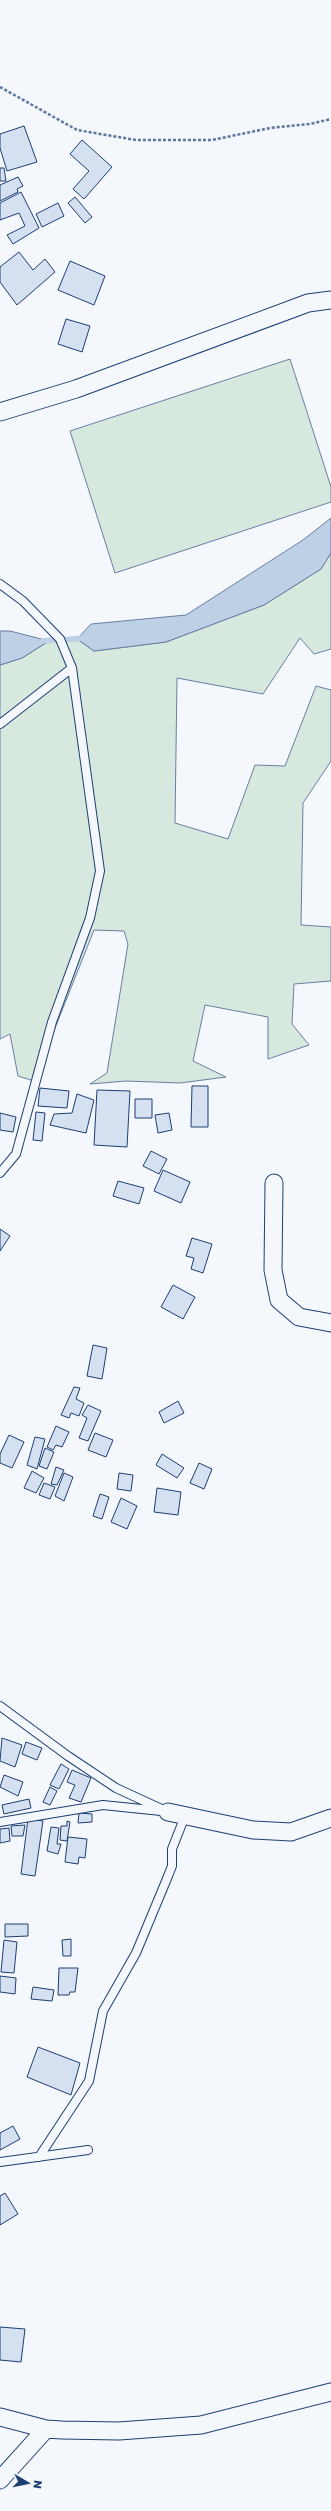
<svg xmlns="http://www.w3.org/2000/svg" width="331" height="2511" font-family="'Golos Text',sans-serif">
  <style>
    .green { fill: #d7e8df; stroke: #687fa3 }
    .water { fill: #bed0e5; stroke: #687fa3 }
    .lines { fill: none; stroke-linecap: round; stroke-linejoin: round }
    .stream { stroke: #bed0e5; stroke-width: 5.5 }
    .building { fill: #d5e0f0; stroke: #1d3f73 }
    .service-casing { stroke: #1d3f73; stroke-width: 10 }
    .minor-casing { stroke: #1d3f73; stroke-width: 19 }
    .path { stroke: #5e769c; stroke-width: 2.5; stroke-dasharray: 3 2; stroke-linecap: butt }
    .service { stroke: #f4f7fb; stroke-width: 8 }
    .minor { stroke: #f4f7fb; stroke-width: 17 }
  </style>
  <rect width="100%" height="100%" fill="#f4f7fb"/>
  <path class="green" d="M290 359 331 487V502L115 573 70 431Z
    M331 553V649L314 654 300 638 263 694 177 678 175 823 228 839 255 765 285 766 316 686 331 690V761L303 803 301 925 331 927V981L294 984 292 1024 309 1045 268 1059V1017L205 1005 193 1061 226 1077 180 1083 126 1081 90 1084 107 1073 128 944 124 931 94 930 34 1081 18 1076 10 1034 0 1039V665L22 658 49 641 60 639H77L94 651 166 642 264 605 321 569Z"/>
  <path class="water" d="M331 518V553L321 569 264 605 166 642 94 651 77 639 91 624 186 615 303 540Z
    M0 631H10L49 641 22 658 0 665Z"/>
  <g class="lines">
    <path class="stream" d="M43 641 85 638"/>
  </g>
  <path class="building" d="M24 126 37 162 7 171 0 148V134Z
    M82 140 112 167 84 199 73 189 89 171 70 154Z
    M0 168H4L6 181H0Z
    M18 177 23 186 17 189 18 192 0 201V185Z
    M21 192 39 228 13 244 7 235 25 226 19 213 0 220V203Z
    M75 197 92 217 85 223 68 203Z
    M58 203 64 216 42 227 36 214Z
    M19 252 33 270 45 259 55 272 17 305 0 282V267Z
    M70 261 105 276 94 305 58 290Z
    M66 319 90 326 82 352 58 344Z
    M192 1086H208V1127H191Z
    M40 1088 69 1091 67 1108 38 1106Z
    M97 1090 130 1091 127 1147 94 1145Z
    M77 1094 94 1100 86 1133 50 1125 54 1114 72 1113Z
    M135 1099H152V1118H135Z
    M36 1112 45 1113 42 1141 33 1140Z
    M0 1113 16 1117 13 1132 0 1130Z
    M169 1113 172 1130 158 1133 155 1115Z
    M151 1151 167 1159 159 1174 143 1166Z
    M163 1170 190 1182 181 1203 154 1191Z
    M118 1181 144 1188 139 1204 113 1196Z
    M0 1229 10 1236 0 1251Z
    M192 1238 212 1244 203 1273 191 1269 194 1258 186 1256Z
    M173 1285 195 1297 183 1319 161 1307Z
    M93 1345 107 1348 102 1379 87 1376Z
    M74 1387 80 1388 76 1399 84 1403 79 1416 71 1413 69 1418 61 1415Z
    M178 1401 184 1413 164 1423 159 1412Z
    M88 1405 101 1411 88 1441 79 1438 87 1418 82 1415Z
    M56 1426 69 1432 62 1447 56 1445 53 1450 47 1447Z
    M95 1433 113 1440 106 1457 88 1450Z
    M9 1435 24 1442 12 1468 0 1463V1454Z
    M35 1437 45 1439 37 1469 27 1465Z
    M45 1448 54 1452 47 1469 39 1466Z
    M162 1454 184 1468 177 1478 156 1465Z
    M199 1463 212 1469 204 1489 190 1483Z
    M56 1467 64 1470 57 1485 51 1484Z
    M32 1471 44 1478 36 1493 24 1488Z
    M64 1473 73 1477 64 1501 55 1496Z
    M119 1473 133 1475 131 1491 117 1489Z
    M44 1483 55 1487 50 1499 39 1495Z
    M157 1488 181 1492 178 1515 154 1512Z
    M100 1494 109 1497 102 1519 93 1516Z
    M121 1498 137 1506 127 1529 111 1522Z
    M2 1738 22 1745 15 1767 0 1761Z
    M26 1742 42 1748 37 1760 22 1754Z
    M61 1764 69 1769 59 1789 50 1785Z
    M72 1770 91 1778 81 1802 69 1798 75 1785 67 1782Z
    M4 1775 23 1782 18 1796 0 1787Z
    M50 1787 57 1791 50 1805 43 1802Z
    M29 1799 31 1808 4 1814 2 1805Z
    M79 1813 92 1814V1822L78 1823Z
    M28 1819 43 1821 35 1876 21 1874Z
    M67 1821 70 1822 67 1841 60 1840 61 1826H67Z
    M25 1825 23 1836H12L11 1826Z
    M51 1827 59 1828 57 1844H61L58 1854 47 1851Z
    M9 1828 10 1841 0 1843V1829Z
    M68 1837 87 1839 85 1858 79 1857 78 1864 65 1862Z
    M5 1924H28V1936L5 1937Z
    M71 1939V1956H63L62 1940Z
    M4 1940 17 1942 14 1973 1 1972Z
    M59 1968H78L75 1992H70L69 1995H58Z
    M0 1976 16 1978 15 1994 0 1992Z
    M33 1987 54 1990 52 2001 31 1999Z
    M38 2047 80 2063 71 2095 27 2077Z
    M13 2126 20 2139 0 2150V2133Z
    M5 2193 18 2214 0 2225V2196Z
    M0 2327 25 2329 21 2362 0 2360Z"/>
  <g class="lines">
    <defs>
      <path id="service" d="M0 584 23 601 60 639 72 668 100 871 90 918 52 1022 16 1154 0 1173
        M0 724 72 668
        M0 1706 68 1756 116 1788 168 1812
        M0 1822 103 1805 161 1811
        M39 2157 89 2081 103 2011 136 1953 166 1881 172 1866V1849L185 1816
        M0 2162 88 2150"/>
      <path id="minor" d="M0 412 76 389 308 303 331 300
        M274 1183 273 1270 279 1300 299 1317 331 1323
        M168 1812 253 1830 291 1832 331 1818
        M0 2417 46 2429 62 2430 119 2431 201 2425 331 2392
        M0 2480 46 2429"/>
    </defs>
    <use href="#service" class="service-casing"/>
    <use href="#minor" class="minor-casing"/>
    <path class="path" d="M0 87 77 130 136 140H212L270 128 310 124 331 119"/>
    <use href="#service" class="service"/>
    <use href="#minor" class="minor"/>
  </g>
  <g transform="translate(28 2483) rotate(99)" stroke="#f4f7fb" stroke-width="3" paint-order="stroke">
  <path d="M0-3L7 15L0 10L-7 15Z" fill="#1d3f73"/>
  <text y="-6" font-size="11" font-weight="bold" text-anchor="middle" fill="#1d3f73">N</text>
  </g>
</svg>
